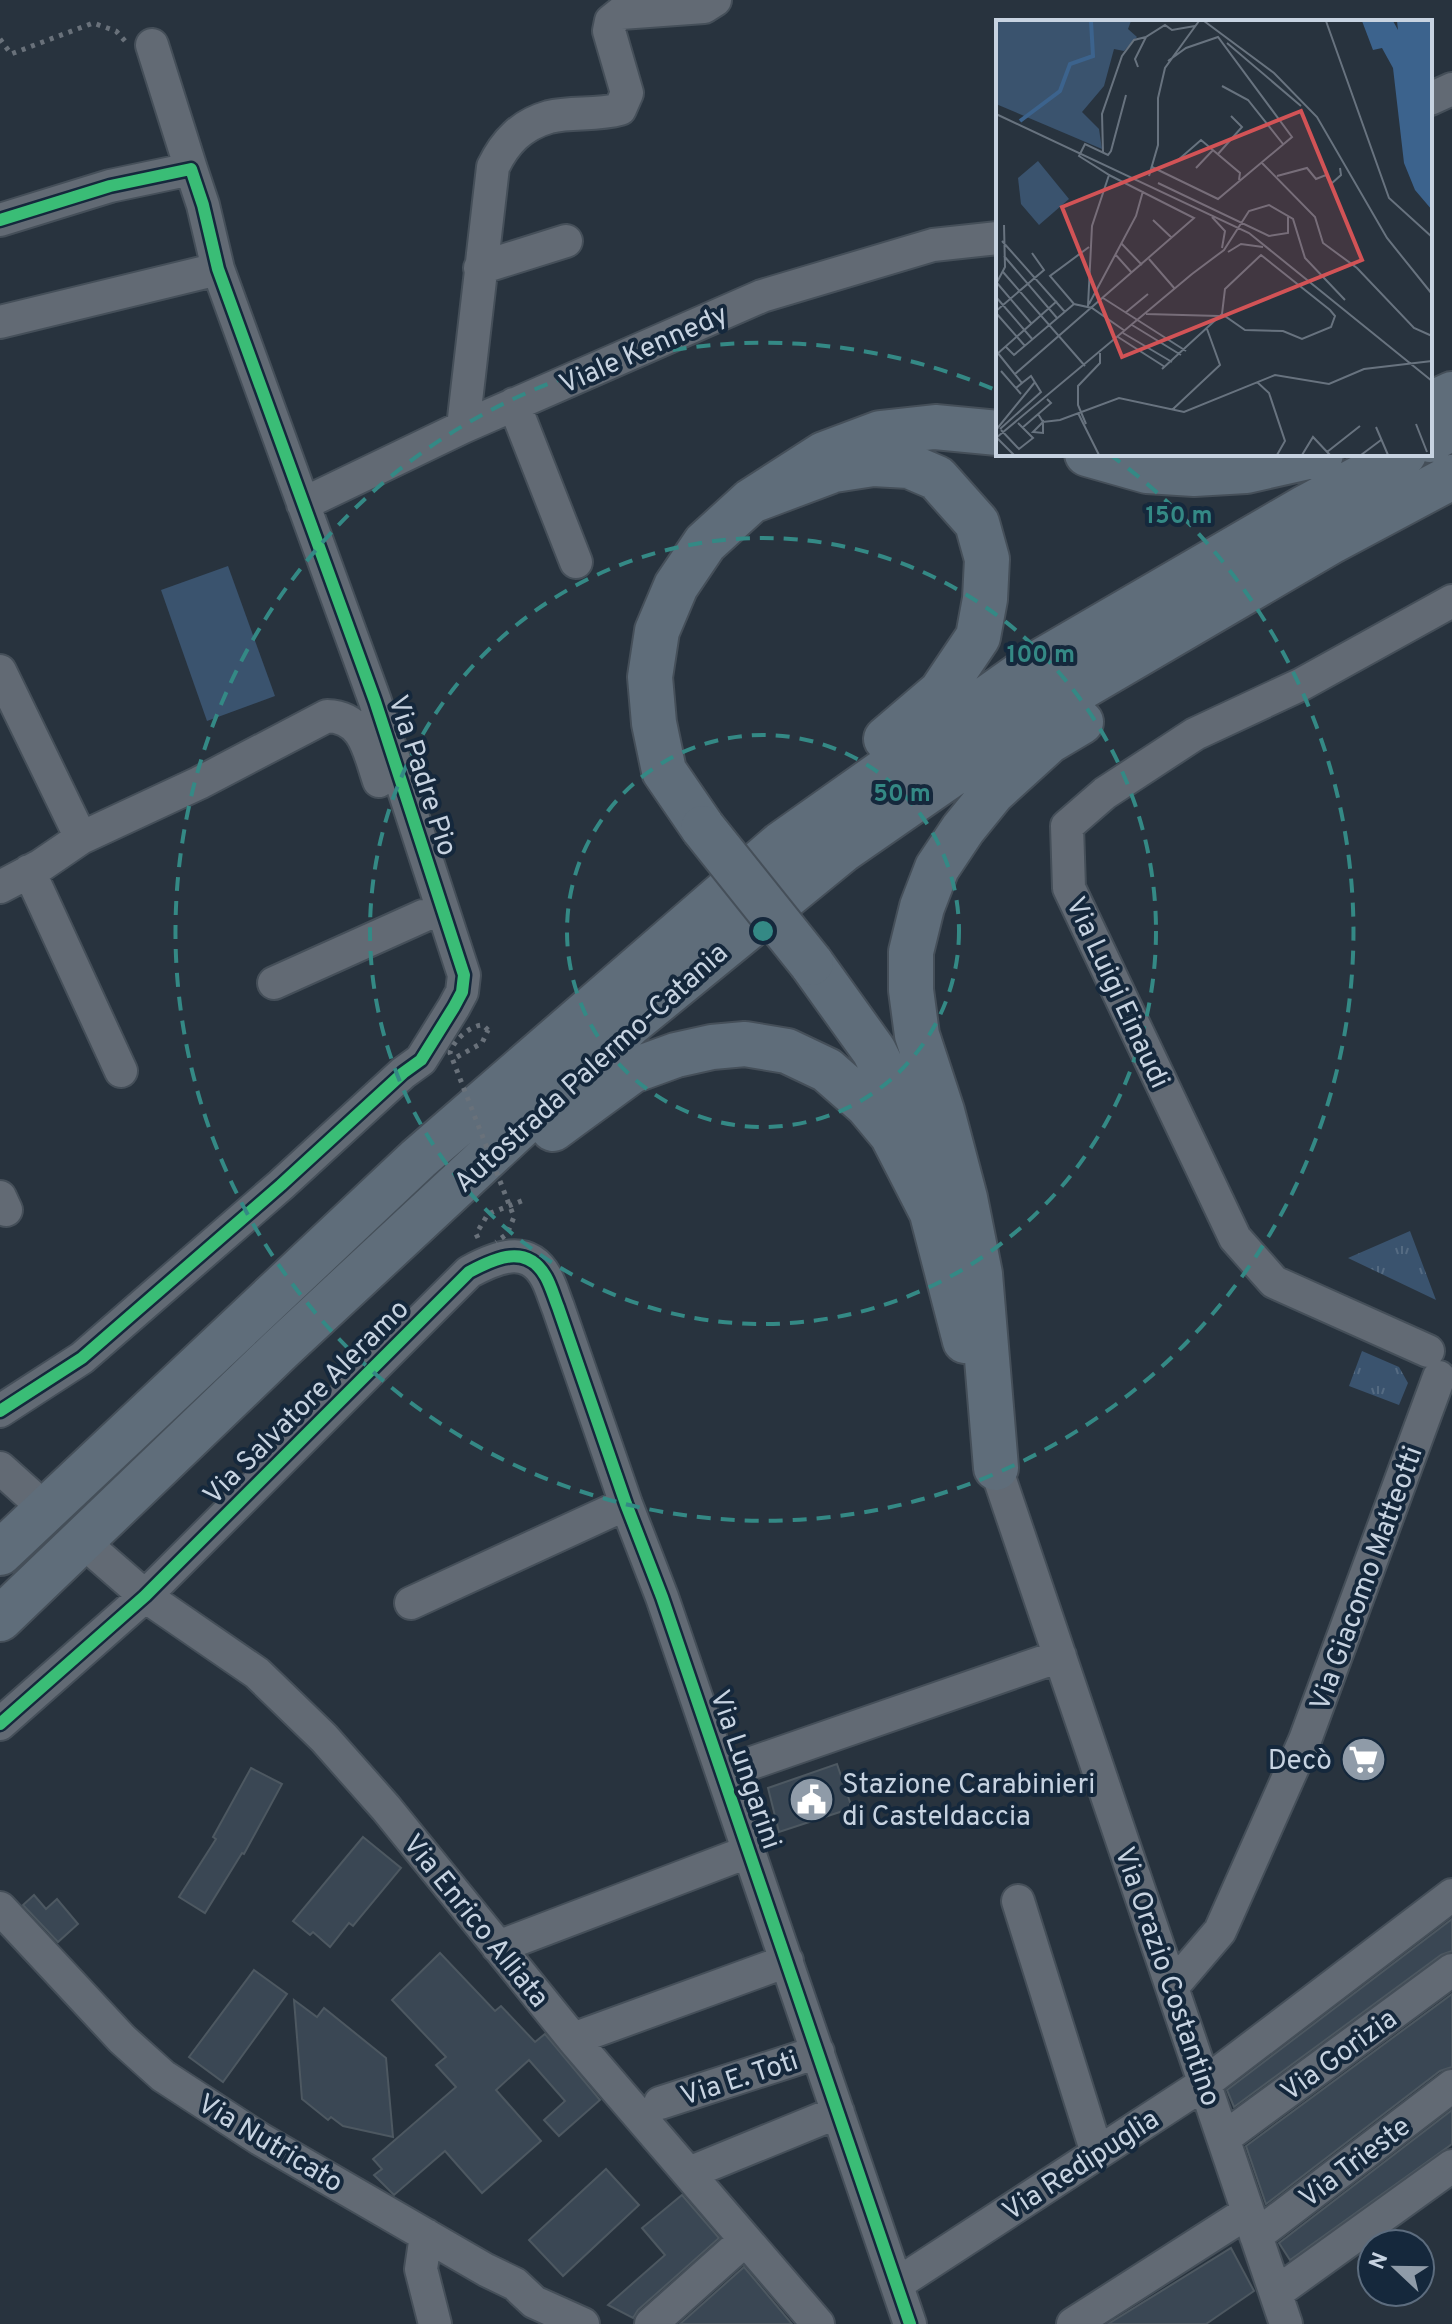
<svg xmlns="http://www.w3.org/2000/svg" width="1452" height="2324" font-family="Overpass,sans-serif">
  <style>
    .grass { fill: #3a536e }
    .park { fill: url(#park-tufts) }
    .building { fill: #3a4754; stroke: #4d5861; stroke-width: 2 }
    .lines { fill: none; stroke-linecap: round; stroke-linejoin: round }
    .minor-casing { stroke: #454f59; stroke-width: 36 }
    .highway-casing { stroke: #454f59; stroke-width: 48 }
    .path { stroke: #69717a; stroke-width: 5; stroke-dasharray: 4 6; stroke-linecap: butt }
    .minor { stroke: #626a74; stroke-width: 32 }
    .highway { stroke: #5f6d7a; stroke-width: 44 }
    .highway-bridge-casing { stroke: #454f59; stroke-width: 48; stroke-linecap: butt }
    .path-bridge { stroke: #69717a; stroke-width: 5; stroke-dasharray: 4 6; stroke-linecap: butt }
    .highway-bridge { stroke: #5f6d7a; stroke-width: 44 }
    .cycleway-casing { stroke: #15283c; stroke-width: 17 }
    .cycleway { stroke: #3abd76; stroke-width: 12 }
    .ring { fill: none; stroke: #348985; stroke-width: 4; stroke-dasharray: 14 10 }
    .labels { text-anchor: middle; stroke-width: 8; stroke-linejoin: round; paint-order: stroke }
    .street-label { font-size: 28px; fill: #c7d3e1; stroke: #15283c }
    .poi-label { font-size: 28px; fill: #c7d3e1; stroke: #15283c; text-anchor: end }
    .inset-river { fill: none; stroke: #3c638d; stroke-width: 4 }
    .inset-road { fill: none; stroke: #68737f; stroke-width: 2 }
    .view { fill: #d25356; fill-opacity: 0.15; stroke: #d25356; stroke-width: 4 }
    .inset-edge { fill: none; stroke: #c7d3e1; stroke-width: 4 }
    .centre { fill: #348985; stroke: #15283c; stroke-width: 4 }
    .ring-label { font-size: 24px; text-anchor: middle; font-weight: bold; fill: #348985; stroke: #15283c; stroke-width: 8; stroke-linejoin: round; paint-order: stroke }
  </style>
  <defs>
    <pattern id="park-tufts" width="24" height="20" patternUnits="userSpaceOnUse" patternTransform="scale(2)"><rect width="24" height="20" fill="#3a536e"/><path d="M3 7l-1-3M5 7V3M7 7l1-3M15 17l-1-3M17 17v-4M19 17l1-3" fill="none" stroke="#556b82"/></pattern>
  </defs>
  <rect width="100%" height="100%" fill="#28333e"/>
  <path class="grass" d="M228 566 275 696 207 721 161 590Z"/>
  <path class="park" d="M1410 1231 1436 1300 1348 1258Z
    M1362 1351 1399 1367 1408 1383 1399 1405 1349 1386Z"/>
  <path class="building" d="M837 1764 852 1808 779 1832 768 1788Z
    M251 1768 282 1784 244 1854 242 1853 205 1913 179 1897 216 1839 213 1837Z
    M363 1837 401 1868 353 1926 349 1923 330 1947 313 1932 310 1935 293 1921Z
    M34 1895 46 1909 57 1899 78 1924 58 1942 23 1905Z
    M1452 1919V1951L1441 1955 1234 2107 1227 2090Z
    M440 1953 495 2011 501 2006 535 2042 545 2034 600 2100 559 2136 544 2120 565 2101 529 2060 496 2090 541 2141 482 2193 445 2151 394 2195 374 2175 382 2169 373 2159 456 2087 436 2065 446 2057 392 2000Z
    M254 1970 287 1994 223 2082 189 2057Z
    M1452 1994V2067L1440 2071 1266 2204 1246 2146Z
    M294 2000 317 2017 324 2008 386 2058 393 2137 343 2126 331 2117 328 2120 302 2099Z
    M1452 2110V2144L1290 2260 1279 2243Z
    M606 2169 639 2205 563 2276 529 2240Z
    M682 2195 719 2238 638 2310 633 2318 608 2305 665 2255 642 2228Z
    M1231 2248 1254 2291 1206 2324H1108Z
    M744 2267 792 2324H680Z"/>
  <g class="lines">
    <defs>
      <path id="minor" d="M152 45 191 169
        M1430 99 1452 89
        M0 220 110 186 191 169 203 205 218 269 375 701 464 975 462 992 454 1007 421 1060 403 1073 281 1185 82 1358 0 1411
        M480 268 566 241
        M0 322 218 269
        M514 404 576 562
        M463 427 493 167C505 142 521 125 549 117 572 111 596 116 620 109L627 93 609 31 611 21 621 13 704 7 715 0
        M303 504 463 427 762 296 933 245 998 238
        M0 671 81 838
        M29 871 121 1071
        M0 887 40 866 81 838 199 783 327 716C365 717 369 752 379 781
        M274 983 423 916
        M0 1197 6 1210
        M1428 1351 1274 1282 1235 1238 1069 888 1067 826 1105 793 1195 734 1302 684 1452 601
        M0 1468 30 1495
        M996 1468 1286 2324
        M98 1555 145 1596 257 1673 324 1738 386 1808 573 2039 818 2324
        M411 1603 626 1504
        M0 1724 145 1596 469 1272C495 1258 527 1243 546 1277 551 1286 554 1297 558 1307L626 1504 662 1597 910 2324
        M723 1773 1060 1656
        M1018 1901 1097 2153
        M0 1908 122 2039 163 2076 260 2139 486 2270 515 2284 534 2302 583 2324
        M498 1947 750 1851
        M1173 1986 1220 1931 1305 1740 1439 1377
        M573 2039 787 1961
        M660 2103 818 2052
        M1224 2138 1452 1970
        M689 2173 838 2112
        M426 2235 421 2269 435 2324
        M1256 2236 1452 2086
        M897 2284 1205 2083 1452 1895
        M1276 2293 1452 2166
        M651 2324 745 2240
        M1073 2324 1248 2212"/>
      <path id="highway" d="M1430 404 1452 394
        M1430 440 1452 428
        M1087 454 1147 471 1194 474 1246 471 1321 454
        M751 501 834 470 873 464 909 466 937 478 977 523 987 559 985 599 978 637 941 692 886 739
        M703 828 664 771 654 723 650 677 657 631 676 586 705 543 751 501 824 454 880 433 935 427 998 433
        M811 963 874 1051 907 1117 965 1341
        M553 1129 632 1071 676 1055 712 1047 745 1044 787 1051 827 1070 867 1105 892 1135 934 1217
        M996 1468 980 1274 965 1198 942 1111 917 1035 911 990V952L922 907 937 868 963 829 993 792 1049 741 1081 722
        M0 1553 418 1159 781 844 1031 667 1306 507 1404 454
        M0 1619 281 1349 631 1023 843 850 1055 703 1332 541 1452 477"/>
    </defs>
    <use href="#minor" class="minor-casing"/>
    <use href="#highway" class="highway-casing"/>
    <path class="path" d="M0 39 11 54 93 23 116 31 125 41
      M457 1057 482 1043 488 1030
      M478 1238 476 1234 488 1214 524 1200"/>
    <use href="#minor" class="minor"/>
    <use href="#highway" class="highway"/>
    <defs>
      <path id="highway-bridge" d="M703 828 811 963"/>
    </defs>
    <use href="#highway-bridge" class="highway-bridge-casing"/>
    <path class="path-bridge" d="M488 1030 483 1025C470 1025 453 1041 450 1053L514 1217 507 1234 496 1242"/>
    <use href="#highway-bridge" class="highway-bridge"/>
    <defs>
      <path id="cycleway" d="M0 220 110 186 191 169 203 205 218 269 375 701 464 975 462 992 454 1007 421 1060 403 1073 281 1185 82 1358 0 1411
        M0 1724 145 1596 469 1272C495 1258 527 1243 546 1277 551 1286 554 1297 558 1307L626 1504 662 1597 910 2324"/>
    </defs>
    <use href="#cycleway" class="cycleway-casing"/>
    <use href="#cycleway" class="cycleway"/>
  </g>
  <g class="ring">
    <circle cx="763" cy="931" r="196"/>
    <circle cx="763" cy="931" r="393"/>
    <path d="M1109 454A589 589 0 1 1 998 391"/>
  </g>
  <defs>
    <symbol id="supermarket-disc" viewBox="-11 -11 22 22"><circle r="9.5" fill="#8f9ba8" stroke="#15283c"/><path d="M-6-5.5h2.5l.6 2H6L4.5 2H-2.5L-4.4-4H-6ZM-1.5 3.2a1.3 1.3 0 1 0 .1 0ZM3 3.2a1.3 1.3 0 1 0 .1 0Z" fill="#fff"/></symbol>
    <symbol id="civic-disc" viewBox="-11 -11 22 22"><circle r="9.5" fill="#8f9ba8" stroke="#15283c"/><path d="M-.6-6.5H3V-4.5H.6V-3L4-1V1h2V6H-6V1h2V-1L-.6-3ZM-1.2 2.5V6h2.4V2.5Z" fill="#fff"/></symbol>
  </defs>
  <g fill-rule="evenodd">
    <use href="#supermarket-disc" x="1338" y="1734" width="51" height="51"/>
    <use href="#civic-disc" x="786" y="1774" width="51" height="51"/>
  </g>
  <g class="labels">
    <g class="street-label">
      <text transform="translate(643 348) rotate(-24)" y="10">Viale Kennedy</text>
      <text transform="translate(424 775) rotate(72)" y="10">Via Padre Pio</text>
      <text transform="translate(1119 992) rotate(65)" y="10">Via Luigi Einaudi</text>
      <text transform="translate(590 1067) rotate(-42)" y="10">Autostrada Palermo-Catania</text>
      <text transform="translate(305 1401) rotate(-45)" y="10">Via Salvatore Aleramo</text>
      <text transform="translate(1365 1578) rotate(-70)" y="10">Via Giacomo Matteotti</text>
      <text transform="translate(747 1769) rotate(71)" y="10">Via Lungarini</text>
      <text transform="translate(477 1920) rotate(51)" y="10">Via Enrico Alliata</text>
      <text transform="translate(1169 1976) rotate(71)" y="10">Via Orazio Costantino</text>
      <text transform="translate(1338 2054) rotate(-36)" y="10">Via Gorizia</text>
      <text transform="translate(739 2077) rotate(-18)" y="10">Via E. Toti</text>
      <text transform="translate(271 2142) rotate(31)" y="10">Via Nutricato</text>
      <text transform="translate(1354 2161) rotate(-37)" y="10">Via Trieste</text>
      <text transform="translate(1080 2164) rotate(-33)" y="10">Via Redipuglia</text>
    </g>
    <g class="poi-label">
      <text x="1332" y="1769">Decò</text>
      <text x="842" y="1793" text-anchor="start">Stazione Carabinieri<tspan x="842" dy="32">di Casteldaccia</tspan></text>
    </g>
  </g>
  <g transform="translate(996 20)">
    <rect width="436" height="436" fill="#28333e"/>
    <path d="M0 1H135L132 9 141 17 128 31 118 29 108 66 86 92 103 109 106 129 0 84Z" fill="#3a536e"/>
    <path d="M42 141 73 179 43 205 25 184 22 158Z" fill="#3a536e"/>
    <path d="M366 1H397L402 10 401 1H436V190L419 170 408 143 397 48 386 28 377 30Z" fill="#3c638d"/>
    <path class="inset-river" d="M24 101 64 71 74 44 97 36 95 1"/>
    <path class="inset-road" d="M208 1 278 53 321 97 391 218 436 274M330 1 393 178 436 217M231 23 305 86M142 47 139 39 150 17 169 5 176 10 199 6M226 66 252 80 287 124M0 94 253 213 436 361M107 132 106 94 126 36 138 20 150 17M222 134 246 107 235 96M181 141 205 120 244 153 243 160M266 143 319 197 327 223 361 248 418 308 436 316M156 147 222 179 296 117 222 17 190 28 172 41M200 148 217 130M153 156 162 125V78L169 48 203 1M281 156 311 148 320 159 330 155 335 164 345 155 344 148M162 163 273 216 292 213V197M216 197 229 211 226 228M157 200 176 218M6 221 69 292M125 223 146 245M93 227 54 256 78 284 96 288 129 311M232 232 245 224 267 227M119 234 136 253M265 235 334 290 339 296 335 307 306 319 287 311 249 310 226 294 229 269ZM8 236 61 298M153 239 179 269M7 252 89 346M196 254 228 230 253 191 273 185 297 199 309 238 349 280M1 263 35 303M0 264 9 247 8 205M0 277 37 320M107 278 190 331M93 284 140 196 147 171M92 286 96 206 113 155 83 136 89 124 112 135 115 131 130 75M0 291 48 250 36 233M0 293 29 326M129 293 152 274M150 294 223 296M136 305 185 335M127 313 176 342M122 317 169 347M9 326 18 335 78 284M1 332 26 363 20 368M0 335 61 281M166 349 226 294M5 351 25 374M19 354 198 198 113 155M261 362 273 373 289 421 281 435M176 390 224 345 211 309M82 393 103 435M42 394 47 402 64 400 123 378 188 392 279 355 333 364 368 349 436 341M47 402V413L37 412ZM90 404 82 385V366L104 343V333M420 404 431 432M380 407 392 435M26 408 55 383 51 379M4 409 45 372 35 356 26 363M0 410 39 362M5 410 23 429 37 418 22 403M0 417 18 435M0 418 196 254M331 432 364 406M306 435 317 417 334 435M365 435 385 420"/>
    <path class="view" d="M305 91 366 240 126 337 66 187Z"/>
    <rect width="436" height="436" class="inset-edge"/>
  </g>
  <circle cx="763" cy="931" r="12" class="centre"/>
  <g class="ring-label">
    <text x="1179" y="523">150 m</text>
    <text x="1041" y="662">100 m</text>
    <text x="902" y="801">50 m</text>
  </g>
  <g transform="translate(1396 2268) rotate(292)"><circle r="38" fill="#15283c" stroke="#5c6c7e" stroke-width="2"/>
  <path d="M0-6L14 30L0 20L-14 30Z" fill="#8f9ba8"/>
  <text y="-12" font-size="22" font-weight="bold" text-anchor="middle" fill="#c7d3e1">N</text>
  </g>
</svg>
